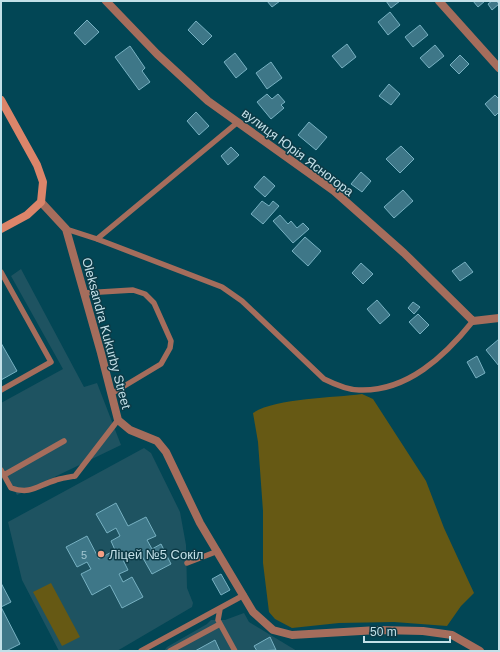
<svg xmlns="http://www.w3.org/2000/svg" width="500" height="652" font-family="Helvetica,sans-serif">
  <style>
    .built { fill: #1e5361 }
    .green { fill: #665914 }
    .building { fill: #3e7788; stroke: #77b1c2 }
    .lines { fill: none; stroke-linecap: round; stroke-linejoin: round }
    .lane { stroke: #a56d5c; stroke-width: 5.5 }
    .street { stroke: #a56d5c; stroke-width: 8 }
    .secondary { stroke: #dc856a; stroke-width: 8 }
    .poi-dot { fill: #f39f84; stroke: #0c3a46; stroke-width: 1.5 }
    .labels { text-anchor: middle; stroke-width: 3; stroke-linejoin: round; paint-order: stroke }
    .number-label { font-size: 11px; fill: #a2c6d0 }
    .street-label { font-size: 13px; fill: #c3e0e8; stroke: #0c3a46 }
    .poi-label { font-size: 13px; fill: #c3e0e8; stroke: #0c3a46; text-anchor: start }
  </style>
  <rect width="100%" height="100%" fill="#024655"/>
  <path class="built" d="M21 269 84 387 97 383 121 445 17 495 1 466V403L63 369 11 276Z
    M144 448 151 453 180 512 186 545 187 588 193 603 192 607 117 651H59L22 580 8 522Z
    M244 613 249 622 297 651H164L167 647 207 624 211 620H225Z"/>
  <path class="green" d="M362 394 373 399 426 481 444 528 474 593 461 606 447 626 394 622 339 623 292 628 275 619 269 612 263 563V511L258 442 253 413C275 398 334 398 362 394Z
    M51 583 80 637 62 646 33 592Z"/>
  <path class="building" d="M267 1H280L272 7Z
    M386 1H400L391 8Z
    M473 1H485L478 7Z
    M492 1H496L499 4 492 10 488 4Z
    M390 12 400 25 388 35 378 22Z
    M87 20 99 32 85 45 74 33Z
    M196 21 212 36 203 45 188 30Z
    M420 25 428 35 413 47 405 37Z
    M347 44 356 57 342 68 332 56Z
    M435 45 444 56 429 68 420 58Z
    M130 46 145 68 142 71 150 82 139 90 115 57Z
    M235 53 247 69 236 78 224 62Z
    M460 55 469 64 459 74 450 65Z
    M271 62 282 78 267 89 256 73Z
    M389 84 400 94 391 105 379 96Z
    M267 94 272 99 278 94 285 102 281 105 284 108 271 119 257 102Z
    M495 95 499 99V112L495 116 485 104Z
    M196 112 209 126 199 135 187 121Z
    M309 122 327 137 316 150 298 135Z
    M401 146 414 159 400 173 386 159Z
    M231 147 239 155 228 165 221 156Z
    M361 172 371 181 362 192 351 184Z
    M264 176 275 186 265 197 254 187Z
    M403 190 413 201 394 218 384 207Z
    M262 201 269 206 273 201 279 206 263 224 251 214Z
    M280 215 288 224 291 221 297 228 303 223 309 229 293 243 273 221Z
    M305 237 321 251 308 266 292 251Z
    M465 262 473 272 460 281 452 271Z
    M361 263 373 274 363 284 352 273Z
    M377 300 390 315 380 324 367 309Z
    M413 302 420 307 414 314 408 308Z
    M418 314 429 325 420 334 409 322Z
    M499 339V366L486 350Z
    M1 343 17 371 1 380Z
    M477 356 485 373 476 378 467 362Z
    M116 503 128 526 146 517 156 536 147 540 152 549 161 544 171 564 152 574 139 551 123 560 128 570 119 574 123 582 132 577 143 597 122 608 110 585 92 595 81 574 91 569 87 562 77 567 66 547 87 536 99 559 115 550 111 541 120 536 116 528 107 533 96 514Z
    M221 574 230 590 221 595 212 579Z
    M1 583 11 602 1 607Z
    M1 607 20 644 6 651H1Z
    M270 637 276 650 257 651 254 646Z
    M215 640 220 651H195Z"/>
  <g class="lines">
    <path class="lane" d="M66 229 97 239 222 287 242 301 324 379C334 384 347 390 359 390 407 392 445 356 473 321
      M97 239 238 122
      M1 272 51 362 1 390
      M84 293 133 290 145 294 154 303 171 341 170 348 161 364 111 394
      M1 470 11 488C32 495 38 485 56 480 62 478 69 477 75 476L118 420
      M4 475 64 441
      M187 563 218 551
      M220 609 218 620 235 651
      M141 651 244 595
      M170 651 220 624"/>
    <path class="street" d="M106 1 157 54 208 101 334 191 404 253 473 321 499 318
      M439 1 499 68
      M41 202 66 229 101 353 118 420 130 430 157 441 166 452 200 523 253 612 273 630 292 635 378 630 423 631 452 635 480 651"/>
    <path class="secondary" d="M1 100 37 165 43 182 41 202 27 215 1 229"/>
  </g>
  <circle class="poi-dot" cx="101" cy="554" r="4"/>
  <g class="labels">
    <g class="number-label">
      <text x="84" y="559">5</text>
    </g>
    <g class="street-label">
      <text transform="translate(298 152) rotate(37)" y="5">вулиця Юрія Ясногора</text>
      <text transform="translate(107 333) rotate(75)" y="5">Oleksandra Kukurby Street</text>
    </g>
    <g class="poi-label">
      <text x="109" y="559">Ліцей №5 Сокіл</text>
    </g>
  </g>
  <rect width="500" height="652" fill="none" stroke="#c3e0e8" stroke-width="4"/>
  <path d="M364 636v6h86v-6" fill="none" stroke="#c3e0e8" stroke-width="2"/>
  <text x="370" y="636" font-size="12" fill="#c3e0e8" stroke="#0c3a46" stroke-width="3" paint-order="stroke">50 m</text>
</svg>
